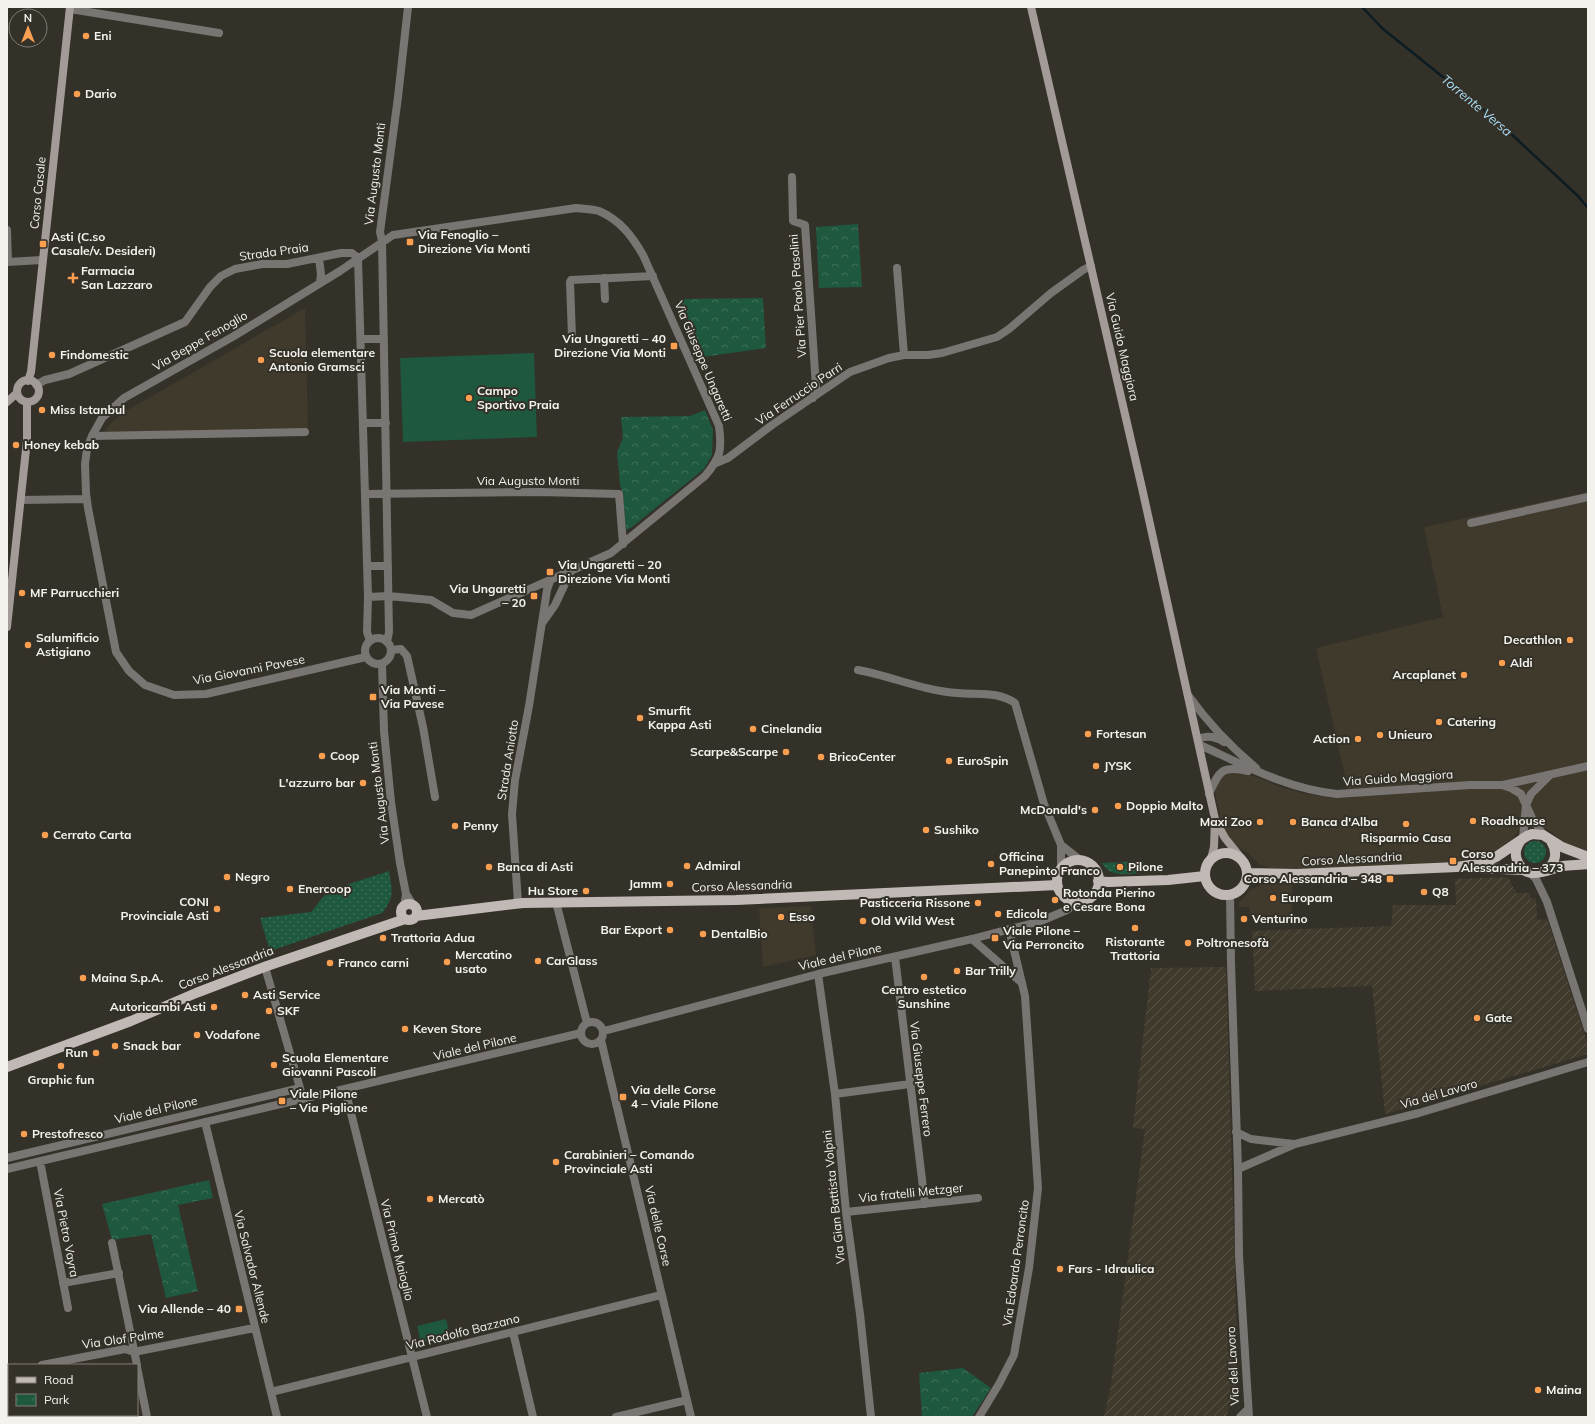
<svg xmlns="http://www.w3.org/2000/svg" width="1595" height="1424" font-family="Mulish,sans-serif">
  <style>
    .built { fill: #403a2d }
    .industrial { fill: url(#industrial-furrows) }
    .grass { fill: url(#grass-dots) }
    .park { fill: url(#park-crowns) }
    .garden { fill: #1e583e }
    .lines { fill: none; stroke-linecap: round; stroke-linejoin: round }
    .stream { stroke: #0c1c23; stroke-width: 2.5 }
    .street { stroke: #797573; stroke-width: 8 }
    .secondary { stroke: #a29b98; stroke-width: 8 }
    .primary { stroke: #c1b9b5; stroke-width: 10 }
    .poi-dot { fill: #fa9f50; stroke: #343129; stroke-width: 1.5 }
    .labels { text-anchor: middle; stroke-width: 4; stroke-linejoin: round; paint-order: stroke }
    .poi-label { font-size: 12px; font-weight: bold; fill: #f4f2ed; stroke: #343129; text-anchor: start }
    .street-label { font-size: 12px; fill: #f4f2ed; stroke: #343129 }
    .water-label { font-size: 13px; font-style: italic; fill: #a8dcf5; stroke: #343129 }
  </style>
  <defs>
    <pattern id="industrial-furrows" width="10" height="10" patternUnits="userSpaceOnUse"><rect width="10" height="10" fill="#403a2d"/><path d="M-1 1l2-2M0 10L10 0M9 11l2-2" fill="none" stroke="#5c574c"/></pattern>
    <pattern id="grass-dots" width="8" height="8" patternUnits="userSpaceOnUse"><rect width="8" height="8" fill="#1e583e"/><path d="M2 2h.1M6 6h.1" fill="none" stroke="#3f705a" stroke-width="1.8" stroke-linecap="round"/></pattern>
    <pattern id="park-crowns" width="20" height="18" patternUnits="userSpaceOnUse"><rect width="20" height="18" fill="#1e583e"/><path d="M2 6a3 3 0 1 1 6 0M12 15a3 3 0 1 1 6 0" fill="none" stroke="#3f705a"/></pattern>
  </defs>
  <rect width="100%" height="100%" fill="#343129"/>
  <path class="built" d="M305 308 308 429 104 432 110 424 126 411Z
    M1588 492V854L1568 845 1550 831 1541 826 1519 830 1509 844 1481 861 1294 870H1274L1259 864 1248 853 1236 846 1228 837 1222 826 1215 792 1217 782 1222 775 1229 772 1236 771 1262 779 1280 787 1306 794 1332 798H1350L1316 648 1443 617 1424 527Z
    M1292 883V915L1250 916V907H1238L1240 901 1246 895 1250 890 1258 886 1265 884Z
    M811 906 816 955 763 967 759 908Z"/>
  <path class="industrial" d="M1508 877 1516 893H1530L1531 899 1536 898 1537 920 1547 919 1588 1045V1054L1385 1114 1372 986 1255 991 1252 931 1391 926 1393 905H1456L1455 879Z
    M1226 967 1238 1380 1226 1417H1104L1111 1384 1145 1129 1133 1128 1151 968Z"/>
  <path class="grass" d="M1524 852a11 11 0 1 1 22 0a11 11 0 1 1-22 0Z
    M1144 861 1142 873C1129 874 1109 878 1102 863Z
    M389 871C392 891 395 897 382 913L270 951 260 918 311 912 328 891Z"/>
  <path class="park" d="M858 224 862 287 819 288 816 227Z
    M763 298 766 348 703 357 679 299Z
    M705 410 713 430 712 455 704 469 632 527 626 530 623 493 620 485 617 452 623 438 621 417 690 416Z
    M209 1180 213 1198 178 1205 198 1291 166 1298 151 1234 112 1240 102 1204Z
    M963 1368 991 1388 972 1417H922L919 1373Z"/>
  <path class="garden" d="M534 353 537 437 403 442 400 358Z
    M446 1319 450 1335 421 1343 417 1326Z"/>
  <g class="lines">
    <path class="stream" d="M1362 7 1382 28 1495 119 1578 196 1588 208"/>
    <path class="street" d="M70 9 219 33
      M792 177 793 221 805 225 816 387 813 398
      M7 230 8 262
      M319 258 321 274 320 283
      M7 262 42 260
      M897 268 904 355
      M604 278 605 299
      M572 337 570 282 571 280 653 276
      M361 339H384
      M36 385 45 380 69 374 185 322 210 287 221 276 235 269 262 264H287L341 253H352L358 258 368 597 367 632 370 641
      M364 423H386
      M92 436 305 432
      M716 463 728 458 772 425 850 372 889 358 904 355H928L942 353 997 337 1009 329 1051 293 1083 270 1091 266
      M365 494 540 492 619 494 623 544
      M21 500 86 499
      M1471 523 1588 497
      M367 566H388
      M543 622 555 605 571 571
      M365 651a13 13 0 1 1 26 0a13 13 0 1 1-26 0Z
      M387 642 389 632 382 241 380 232 398 97 408 7
      M391 650 401 649 407 656 423 727 435 797
      M366 657 206 694 174 695 145 685 129 671 116 652 88 508 86 493 85 464 87 449 92 436 102 418 124 398 234 336 340 271 393 235 576 208C583 209 592 209 599 211 620 220 632 236 643 255L719 426C722 450 721 457 705 476L611 553 471 615 453 613 431 600 389 596 368 597
      M382 664 384 731 391 802 400 863 406 894 413 905
      M858 670C891 676 924 691 958 693 978 695 998 691 1015 703L1044 804 1061 845V868
      M1188 695C1208 723 1230 746 1256 768
      M1198 739C1207 735 1216 737 1224 742
      M1200 745C1244 765 1287 789 1337 794L1470 785H1502L1511 788 1521 794 1532 818 1544 836
      M1503 785 1588 766
      M1209 794C1219 771 1222 765 1248 771
      M1523 838 1526 805 1531 794 1549 776
      M1061 845 1080 860
      M1529 872 1536 879 1547 902 1588 1029
      M1230 895 1231 963 1238 1169 1239 1256 1249 1417
      M556 902 587 1023
      M518 903 512 814 515 780 529 706 547 590 550 581
      M404 907 406 894
      M972 939 1022 983
      M895 957 925 1204
      M265 967 300 1088
      M818 974 835 1094 846 1212 860 1314 871 1417
      M581 1033a11 11 0 1 1 22 0a11 11 0 1 1-22 0Z
      M604 1031 818 974 972 939 1041 921 1067 910 1078 902
      M601 1040 691 1417
      M345 1089 427 1417
      M835 1094 910 1084
      M205 1122 277 1417
      M1236 1132 1251 1139 1294 1144
      M7 1158 300 1088 303 1099
      M40 1161 68 1308
      M7 1169 581 1033
      M1238 1169 1295 1144 1419 1113 1588 1062
      M846 1212 978 1198
      M112 1243 137 1365
      M63 1283 119 1273
      M513 1332 533 1417
      M42 1365 125 1349 134 1352 254 1328
      M137 1367 147 1417
      M7 1373 9 1372
      M271 1392 661 1295
      M616 1417 687 1400
      M979 1417 999 1384 1014 1355 1029 1268 1038 1188 1025 996 1009 929
      M1240 1417 1248 1409"/>
    <path class="secondary" d="M1031 7 1142 488 1215 819 1214 847 1211 859
      M17 391a11 11 0 1 1 22 0a11 11 0 1 1-22 0Z
      M28 381 31 372 70 7
      M7 402 17 393
      M7 627 27 440V402
      M1215 820 1225 838 1242 859"/>
    <path class="primary" d="M1521 840C1517 846 1514 852 1517 860 1525 883 1548 869 1563 866 1571 865 1580 865 1588 864
      M1205 874a21 21 0 1 1 42 0a21 21 0 1 1-42 0Z
      M1057 881a21 21 0 1 1 42 0a21 21 0 1 1-42 0Z
      M1476 868 1524 870
      M1545 871C1556 864 1558 852 1551 841
      M1248 873 1297 874 1457 867 1483 863 1496 857 1527 836 1532 834 1543 835 1562 847 1588 857
      M1098 881 1108 882 1168 880 1205 876
      M401 912a8 8 0 1 1 16 0a8 8 0 1 1-16 0Z
      M416 916 523 903 736 900 1057 885
      M7 1067 131 1021 196 993 267 966 405 919"/>
  </g>
  <g class="poi-dot">
    <circle cx="86" cy="36" r="4"/>
    <circle cx="77" cy="94" r="4"/>
    <rect x="406" y="238" width="8" height="8" rx="2"/>
    <rect x="39" y="240" width="8" height="8" rx="2"/>
    <path d="M71 272h4v4h4v4h-4v4h-4v-4h-4v-4h4z"/>
    <rect x="670" y="342" width="8" height="8" rx="2"/>
    <circle cx="52" cy="355" r="4"/>
    <circle cx="261" cy="360" r="4"/>
    <circle cx="469" cy="398" r="4"/>
    <circle cx="42" cy="410" r="4"/>
    <circle cx="16" cy="445" r="4"/>
    <rect x="546" y="568" width="8" height="8" rx="2"/>
    <circle cx="22" cy="593" r="4"/>
    <rect x="530" y="592" width="8" height="8" rx="2"/>
    <circle cx="1570" cy="640" r="4"/>
    <circle cx="28" cy="645" r="4"/>
    <circle cx="1502" cy="663" r="4"/>
    <circle cx="1464" cy="675" r="4"/>
    <rect x="369" y="693" width="8" height="8" rx="2"/>
    <circle cx="640" cy="718" r="4"/>
    <circle cx="1439" cy="722" r="4"/>
    <circle cx="753" cy="729" r="4"/>
    <circle cx="1088" cy="734" r="4"/>
    <circle cx="1380" cy="735" r="4"/>
    <circle cx="1358" cy="739" r="4"/>
    <circle cx="786" cy="752" r="4"/>
    <circle cx="322" cy="756" r="4"/>
    <circle cx="821" cy="757" r="4"/>
    <circle cx="949" cy="761" r="4"/>
    <circle cx="1096" cy="766" r="4"/>
    <circle cx="363" cy="783" r="4"/>
    <circle cx="1118" cy="806" r="4"/>
    <circle cx="1095" cy="810" r="4"/>
    <circle cx="1473" cy="821" r="4"/>
    <circle cx="1260" cy="822" r="4"/>
    <circle cx="1293" cy="822" r="4"/>
    <circle cx="1406" cy="824" r="4"/>
    <circle cx="455" cy="826" r="4"/>
    <circle cx="926" cy="830" r="4"/>
    <circle cx="45" cy="835" r="4"/>
    <rect x="1449" y="857" width="8" height="8" rx="2"/>
    <circle cx="991" cy="864" r="4"/>
    <circle cx="687" cy="866" r="4"/>
    <circle cx="489" cy="867" r="4"/>
    <circle cx="1120" cy="867" r="4"/>
    <circle cx="227" cy="877" r="4"/>
    <rect x="1386" y="875" width="8" height="8" rx="2"/>
    <circle cx="670" cy="884" r="4"/>
    <circle cx="290" cy="889" r="4"/>
    <circle cx="586" cy="891" r="4"/>
    <circle cx="1424" cy="892" r="4"/>
    <circle cx="1273" cy="898" r="4"/>
    <circle cx="1055" cy="900" r="4"/>
    <circle cx="978" cy="903" r="4"/>
    <circle cx="217" cy="909" r="4"/>
    <circle cx="998" cy="914" r="4"/>
    <circle cx="781" cy="917" r="4"/>
    <circle cx="1244" cy="919" r="4"/>
    <circle cx="863" cy="921" r="4"/>
    <circle cx="1135" cy="928" r="4"/>
    <circle cx="670" cy="930" r="4"/>
    <circle cx="703" cy="934" r="4"/>
    <circle cx="383" cy="938" r="4"/>
    <rect x="991" y="934" width="8" height="8" rx="2"/>
    <circle cx="1188" cy="943" r="4"/>
    <circle cx="538" cy="961" r="4"/>
    <circle cx="447" cy="962" r="4"/>
    <circle cx="330" cy="963" r="4"/>
    <circle cx="957" cy="971" r="4"/>
    <circle cx="924" cy="977" r="4"/>
    <circle cx="83" cy="978" r="4"/>
    <circle cx="245" cy="995" r="4"/>
    <circle cx="214" cy="1007" r="4"/>
    <circle cx="269" cy="1011" r="4"/>
    <circle cx="1477" cy="1018" r="4"/>
    <circle cx="405" cy="1029" r="4"/>
    <circle cx="197" cy="1035" r="4"/>
    <circle cx="115" cy="1046" r="4"/>
    <circle cx="96" cy="1053" r="4"/>
    <circle cx="274" cy="1065" r="4"/>
    <circle cx="61" cy="1066" r="4"/>
    <rect x="619" y="1093" width="8" height="8" rx="2"/>
    <rect x="278" y="1097" width="8" height="8" rx="2"/>
    <circle cx="24" cy="1134" r="4"/>
    <circle cx="556" cy="1162" r="4"/>
    <circle cx="430" cy="1199" r="4"/>
    <circle cx="1060" cy="1269" r="4"/>
    <rect x="235" y="1305" width="8" height="8" rx="2"/>
    <circle cx="1538" cy="1390" r="4"/>
  </g>
  <g class="labels">
    <g class="poi-label">
      <text x="94" y="40">Eni</text>
      <text x="85" y="98">Dario</text>
      <text x="418" y="239">Via Fenoglio –<tspan x="418" dy="14">Direzione Via Monti</tspan></text>
      <text x="51" y="241">Asti (C.so<tspan x="51" dy="14">Casale/v. Desideri)</tspan></text>
      <text x="81" y="275">Farmacia<tspan x="81" dy="14">San Lazzaro</tspan></text>
      <text x="666" y="343" text-anchor="end">Via Ungaretti – 40<tspan x="666" dy="14">Direzione Via Monti</tspan></text>
      <text x="269" y="357">Scuola elementare<tspan x="269" dy="14">Antonio Gramsci</tspan></text>
      <text x="60" y="359">Findomestic</text>
      <text x="477" y="395">Campo<tspan x="477" dy="14">Sportivo Praia</tspan></text>
      <text x="50" y="414">Miss Istanbul</text>
      <text x="24" y="449">Honey kebab</text>
      <text x="558" y="569">Via Ungaretti – 20<tspan x="558" dy="14">Direzione Via Monti</tspan></text>
      <text x="526" y="593" text-anchor="end">Via Ungaretti<tspan x="526" dy="14">– 20</tspan></text>
      <text x="30" y="597">MF Parrucchieri</text>
      <text x="36" y="642">Salumificio<tspan x="36" dy="14">Astigiano</tspan></text>
      <text x="1562" y="644" text-anchor="end">Decathlon</text>
      <text x="1510" y="667">Aldi</text>
      <text x="1456" y="679" text-anchor="end">Arcaplanet</text>
      <text x="381" y="694">Via Monti –<tspan x="381" dy="14">Via Pavese</tspan></text>
      <text x="648" y="715">Smurfit<tspan x="648" dy="14">Kappa Asti</tspan></text>
      <text x="1447" y="726">Catering</text>
      <text x="761" y="733">Cinelandia</text>
      <text x="1096" y="738">Fortesan</text>
      <text x="1388" y="739">Unieuro</text>
      <text x="1350" y="743" text-anchor="end">Action</text>
      <text x="778" y="756" text-anchor="end">Scarpe&amp;Scarpe</text>
      <text x="330" y="760">Coop</text>
      <text x="829" y="761">BricoCenter</text>
      <text x="957" y="765">EuroSpin</text>
      <text x="1104" y="770">JYSK</text>
      <text x="355" y="787" text-anchor="end">L'azzurro bar</text>
      <text x="1126" y="810">Doppio Malto</text>
      <text x="1087" y="814" text-anchor="end">McDonald's</text>
      <text x="1481" y="825">Roadhouse</text>
      <text x="1252" y="826" text-anchor="end">Maxi Zoo</text>
      <text x="1301" y="826">Banca d'Alba</text>
      <text x="463" y="830">Penny</text>
      <text x="934" y="834">Sushiko</text>
      <text x="53" y="839">Cerrato Carta</text>
      <text x="1406" y="842" text-anchor="middle">Risparmio Casa</text>
      <text x="1461" y="858">Corso<tspan x="1461" dy="14">Alessandria – 373</tspan></text>
      <text x="999" y="861">Officina<tspan x="999" dy="14">Panepinto Franco</tspan></text>
      <text x="695" y="870">Admiral</text>
      <text x="497" y="871">Banca di Asti</text>
      <text x="1128" y="871">Pilone</text>
      <text x="235" y="881">Negro</text>
      <text x="1382" y="883" text-anchor="end">Corso Alessandria – 348</text>
      <text x="662" y="888" text-anchor="end">Jamm</text>
      <text x="298" y="893">Enercoop</text>
      <text x="578" y="895" text-anchor="end">Hu Store</text>
      <text x="1432" y="896">Q8</text>
      <text x="1063" y="897">Rotonda Pierino<tspan x="1063" dy="14">e Cesare Bona</tspan></text>
      <text x="1281" y="902">Europam</text>
      <text x="209" y="906" text-anchor="end">CONI<tspan x="209" dy="14">Provinciale Asti</tspan></text>
      <text x="970" y="907" text-anchor="end">Pasticceria Rissone</text>
      <text x="1006" y="918">Edicola</text>
      <text x="789" y="921">Esso</text>
      <text x="1252" y="923">Venturino</text>
      <text x="871" y="925">Old Wild West</text>
      <text x="662" y="934" text-anchor="end">Bar Export</text>
      <text x="1003" y="935">Viale Pilone –<tspan x="1003" dy="14">Via Perroncito</tspan></text>
      <text x="711" y="938">DentalBio</text>
      <text x="391" y="942">Trattoria Adua</text>
      <text x="1135" y="946" text-anchor="middle">Ristorante<tspan x="1135" dy="14">Trattoria</tspan></text>
      <text x="1196" y="947">Poltronesofà</text>
      <text x="455" y="959">Mercatino<tspan x="455" dy="14">usato</tspan></text>
      <text x="546" y="965">CarGlass</text>
      <text x="338" y="967">Franco carni</text>
      <text x="965" y="975">Bar Trilly</text>
      <text x="91" y="982">Maina S.p.A.</text>
      <text x="924" y="994" text-anchor="middle">Centro estetico<tspan x="924" dy="14">Sunshine</tspan></text>
      <text x="253" y="999">Asti Service</text>
      <text x="206" y="1011" text-anchor="end">Autoricambi Asti</text>
      <text x="277" y="1015">SKF</text>
      <text x="1485" y="1022">Gate</text>
      <text x="413" y="1033">Keven Store</text>
      <text x="205" y="1039">Vodafone</text>
      <text x="123" y="1050">Snack bar</text>
      <text x="88" y="1057" text-anchor="end">Run</text>
      <text x="282" y="1062">Scuola Elementare<tspan x="282" dy="14">Giovanni Pascoli</tspan></text>
      <text x="61" y="1084" text-anchor="middle">Graphic fun</text>
      <text x="631" y="1094">Via delle Corse<tspan x="631" dy="14">4 – Viale Pilone</tspan></text>
      <text x="290" y="1098">Viale Pilone<tspan x="290" dy="14">– Via Piglione</tspan></text>
      <text x="32" y="1138">Prestofresco</text>
      <text x="564" y="1159">Carabinieri – Comando<tspan x="564" dy="14">Provinciale Asti</tspan></text>
      <text x="438" y="1203">Mercatò</text>
      <text x="1068" y="1273">Fars - Idraulica</text>
      <text x="231" y="1313" text-anchor="end">Via Allende – 40</text>
      <text x="1546" y="1394">Maina</text>
    </g>
    <g class="street-label">
      <text transform="translate(375 174) rotate(-83)" y="4">Via Augusto Monti</text>
      <text transform="translate(38 193) rotate(-84)" y="4">Corso Casale</text>
      <text transform="translate(274 252) rotate(-8)" y="4">Strada Praia</text>
      <text transform="translate(798 296) rotate(-94)" y="4">Via Pier Paolo Pasolini</text>
      <text transform="translate(200 341) rotate(-30)" y="4">Via Beppe Fenoglio</text>
      <text transform="translate(1122 347) rotate(77)" y="4">Via Guido Maggiora</text>
      <text transform="translate(703 361) rotate(67)" y="4">Via Giuseppe Ungaretti</text>
      <text transform="translate(799 394) rotate(-34)" y="4">Via Ferruccio Parri</text>
      <text x="528" y="485">Via Augusto Monti</text>
      <text transform="translate(249 670) rotate(-11)" y="4">Via Giovanni Pavese</text>
      <text transform="translate(508 760) rotate(-81)" y="4">Strada Aniotto</text>
      <text transform="translate(1398 778) rotate(-4)" y="4">Via Guido Maggiora</text>
      <text transform="translate(379 793) rotate(-97)" y="4">Via Augusto Monti</text>
      <text transform="translate(1352 859) rotate(-3)" y="4">Corso Alessandria</text>
      <text transform="translate(742 886) rotate(-2)" y="4">Corso Alessandria</text>
      <text transform="translate(840 957) rotate(-13)" y="4">Viale del Pilone</text>
      <text transform="translate(226 968) rotate(-21)" y="4">Corso Alessandria</text>
      <text transform="translate(475 1047) rotate(-13)" y="4">Viale del Pilone</text>
      <text transform="translate(921 1079) rotate(83)" y="4">Via Giuseppe Ferrero</text>
      <text transform="translate(1439 1094) rotate(-16)" y="4">Via del Lavoro</text>
      <text transform="translate(156 1110) rotate(-13)" y="4">Viale del Pilone</text>
      <text transform="translate(911 1193) rotate(-6)" y="4">Via fratelli Metzger</text>
      <text transform="translate(834 1197) rotate(-96)" y="4">Via Gian Battista Volpini</text>
      <text transform="translate(658 1226) rotate(77)" y="4">Via delle Corse</text>
      <text transform="translate(66 1233) rotate(79)" y="4">Via Pietro Vayra</text>
      <text transform="translate(397 1250) rotate(76)" y="4">Via Primo Maioglio</text>
      <text transform="translate(1016 1263) rotate(-82)" y="4">Via Edoardo Perroncito</text>
      <text transform="translate(252 1267) rotate(76)" y="4">Via Salvador Allende</text>
      <text transform="translate(463 1332) rotate(-14)" y="4">Via Rodolfo Bazzano</text>
      <text transform="translate(123 1339) rotate(-8)" y="4">Via Olof Palme</text>
      <text transform="translate(1233 1366) rotate(-93)" y="4">Via del Lavoro</text>
    </g>
    <g class="water-label">
      <text transform="translate(1477 105) rotate(40)" y="5">Torrente Versa</text>
    </g>
  </g>
  <rect width="1595" height="1424" fill="none" stroke="#f4f2ed" stroke-width="16"/>
  <rect x="8" y="1364" width="130" height="52" fill="#343129" stroke="#817e77"/>
  <rect x="16" y="1377" width="20" height="6" fill="#c1b9b5" stroke="#817e77"/>
  <text x="44" y="1384" font-size="12" fill="#f4f2ed">Road</text>
  <rect x="16" y="1394" width="20" height="12" fill="url(#park-crowns)" stroke="#817e77"/>
  <text x="44" y="1404" font-size="12" fill="#f4f2ed">Park</text>
  <g transform="translate(28 28)"><circle r="19" fill="#343129" stroke="#817e77"/>
  <path d="M0-3L7 15L0 10L-7 15Z" fill="#fa9f50"/>
  <text y="-6" font-size="11" font-weight="bold" text-anchor="middle" fill="#f4f2ed">N</text>
  </g>
</svg>
